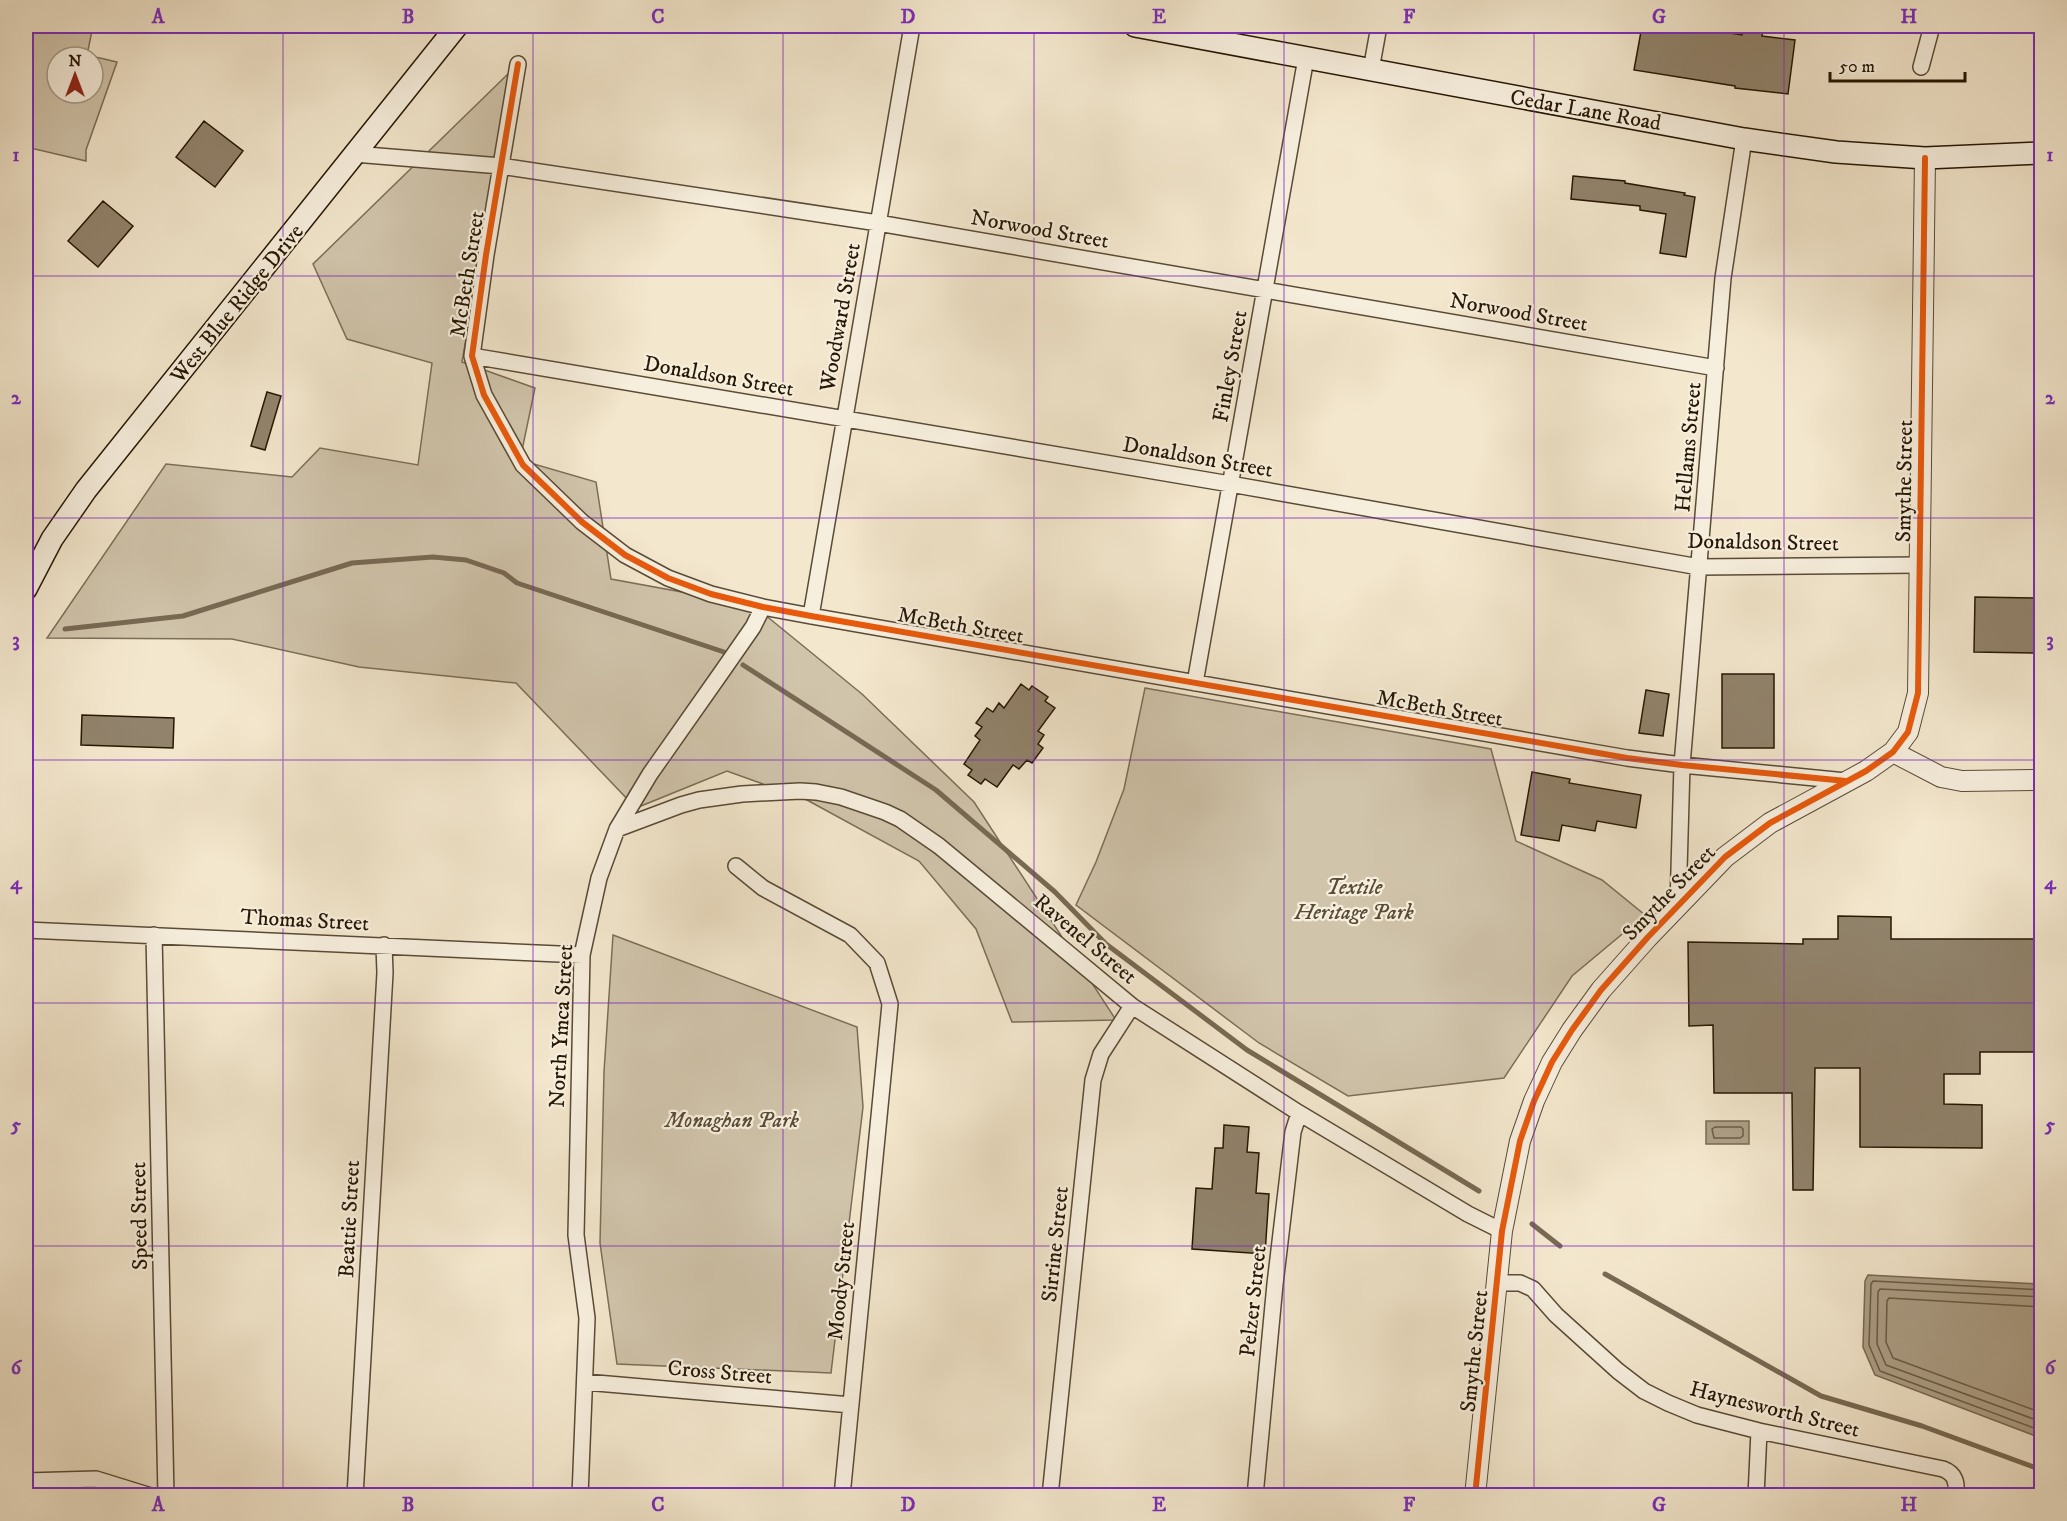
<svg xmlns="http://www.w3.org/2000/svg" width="2067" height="1521" font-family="'IM FELL DW Pica',serif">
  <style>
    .green { fill: #d0c4ab; stroke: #7b6e57; stroke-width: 1.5; fill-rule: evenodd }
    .water { fill: #ada088; stroke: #776953; stroke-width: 1.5 }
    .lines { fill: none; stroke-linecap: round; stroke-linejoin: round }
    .shore { stroke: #6a5c46; stroke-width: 1.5 }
    .stream { stroke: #776953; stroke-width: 5 }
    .building { fill: #91836c; stroke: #261703; stroke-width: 1.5 }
    .minor-casing { stroke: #594b36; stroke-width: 18 }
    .tertiary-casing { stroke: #594b36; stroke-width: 22 }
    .secondary-casing { stroke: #261703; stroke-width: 24 }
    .minor { stroke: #f7efde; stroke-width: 15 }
    .tertiary { stroke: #f7efde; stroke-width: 20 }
    .secondary { stroke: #f7efde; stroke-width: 21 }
    .cycleway-casing { stroke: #f7efde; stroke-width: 10 }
    .cycleway { stroke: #e8590c; stroke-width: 6 }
    .grid { fill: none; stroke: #7b2cbf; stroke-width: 1.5; stroke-opacity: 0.55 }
    .labels { text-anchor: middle; stroke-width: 4.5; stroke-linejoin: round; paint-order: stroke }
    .street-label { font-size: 22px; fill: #261703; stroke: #f7efde }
    .park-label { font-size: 22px; font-style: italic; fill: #594b35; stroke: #f7efde }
    .neatline { fill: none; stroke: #7b2cbf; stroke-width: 2 }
    .grid-label { font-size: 20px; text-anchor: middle; font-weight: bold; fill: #7b2cbf }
  </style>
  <rect width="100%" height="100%" fill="#f3e7cd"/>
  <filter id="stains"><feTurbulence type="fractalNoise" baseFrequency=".00333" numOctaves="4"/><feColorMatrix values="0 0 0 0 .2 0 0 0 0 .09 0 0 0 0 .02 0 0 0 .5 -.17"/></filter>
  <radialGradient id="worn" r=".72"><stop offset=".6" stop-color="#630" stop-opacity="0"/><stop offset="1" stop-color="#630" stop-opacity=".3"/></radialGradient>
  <path class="green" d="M26 26H93L87 55 117 62 86 150V161L26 147ZM57 57H93V93H57Z
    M513 69 462 362 535 388 520 460 596 482 611 579 753 605 862 694 974 802 1116 1020 1012 1022 976 929 919 861 807 800 727 771 636 808 516 683 359 667 232 639 47 638 166 464 292 477 320 448 418 465 432 363 347 339 313 264Z
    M1145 688 1491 749 1516 841 1602 880 1645 915 1572 976 1504 1078 1348 1096 1259 1043 1076 905 1096 862 1124 789Z
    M613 935 857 1027 863 1107 831 1373 617 1364 600 1243 604 1072Z"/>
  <path class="water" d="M1706 1121H1749V1144H1706Z
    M1868 1275 2041 1284V1438L1875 1375 1863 1347 1865 1281Z"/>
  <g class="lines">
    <path class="shore" d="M1715 1127H1741L1743 1129V1136L1740 1138H1714L1712 1129Z
      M2042 1290 1873 1281 1871 1284 1869 1345 1880 1371 2042 1431
      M2042 1297 1880 1289 1878 1292 1877 1344 1886 1365 2042 1422
      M2042 1307 1889 1298 1887 1301 1886 1342 1893 1358 2042 1413"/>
    <path class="stream" d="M65 629 183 616 352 563 433 557 466 560 504 573 517 583 724 652
      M743 665 936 790 1055 892 1106 944 1247 1050 1479 1191
      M1532 1224 1560 1246
      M1605 1274 1821 1396 1922 1426 2042 1470"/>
  </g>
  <path class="building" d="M1642 26H1685L1742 35 1743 27 1763 30 1762 36 1795 40 1788 94 1735 88V86L1634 70Z
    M204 121 243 151 215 187 176 157Z
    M1573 176 1625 181V183L1685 193 1684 195 1695 197 1686 257 1660 253 1666 214 1640 210V206L1571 199Z
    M103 201 133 226 98 267 68 241Z
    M267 392 281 396 265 450 251 446Z
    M1975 597 2042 598V653L1974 652Z
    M1722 674H1774V748H1722Z
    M1021 684 1029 690 1032 686 1048 697 1045 701 1055 708 1038 731 1044 735 1038 744 1043 748 1032 763 1027 760 1019 769 1013 765 997 787 985 779 981 784 968 775 972 770 964 764 980 740 975 736 982 727 976 723 987 708 993 712 999 703 1004 708Z
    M1646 690 1669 694 1663 736 1639 733Z
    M82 715 174 718 173 748 81 745Z
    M1532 772 1570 779 1569 783 1641 795 1636 828 1597 821 1595 831 1562 825 1559 841 1521 835Z
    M1838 916 1891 917V939H2042V1052H1980V1074H1944V1104L1982 1105V1148L1860 1147V1068H1815L1813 1190H1793L1792 1093H1714L1713 1025 1689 1026 1688 942 1803 944V939H1838Z
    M1224 1125 1249 1127 1247 1152 1259 1153 1256 1193 1269 1194 1265 1254 1192 1249 1196 1188 1212 1189 1215 1148H1223Z"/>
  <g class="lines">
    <defs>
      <path id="minor" d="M518 64 486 255 472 356 484 395 523 465 582 522 625 555 668 578 711 594 763 607 811 616 1627 758 1682 765 1846 781
        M1921 67 1932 26
        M1371 70 1379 26
        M354 154 501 166 878 223 1716 368
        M472 356 1230 484 1699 567 1920 565
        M811 616 912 26
        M1195 683 1306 58
        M617 829 681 805 699 800 742 794 800 791 816 792 841 797 885 812 900 819 939 846 1132 1006 1299 1113 1468 1214 1502 1231
        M736 866 763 888 850 935 877 963 890 1004 842 1496
        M1678 905 1682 765 1723 278 1744 139
        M26 930 582 955
        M154 935 166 1496
        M1498 1283H1520L1533 1289 1556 1315 1618 1371 1644 1391 1668 1403 1697 1415 1759 1431 1943 1469C1956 1474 1957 1483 1956 1496
        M585 1382 851 1405
        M26 1481 96 1479 151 1496
        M355 1496 385 973 384 945
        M580 1496 587 1318 576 1235 582 955 599 878 617 829 650 774 721 673 753 627 763 607
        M1050 1496 1093 1080 1101 1054 1132 1006
        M1255 1496 1275 1284 1293 1132 1299 1113
        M1756 1496 1759 1431"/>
      <path id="tertiary" d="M1893 752 1941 777 1962 781 2042 780
        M1475 1496 1502 1231 1520 1141 1534 1101 1552 1062 1572 1030 1601 990 1648 937 1725 857 1770 823 1866 771 1893 752 1908 732 1918 693 1925 158"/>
      <path id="secondary" d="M1135 26 1744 139 1836 152 1925 158 2042 153
        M26 589 52 539 86 490 457 26"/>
    </defs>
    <use href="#minor" class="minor-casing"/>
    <use href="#tertiary" class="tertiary-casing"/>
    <use href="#secondary" class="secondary-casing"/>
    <use href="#minor" class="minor"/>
    <use href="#tertiary" class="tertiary"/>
    <use href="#secondary" class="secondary"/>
    <defs>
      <path id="cycleway" d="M518 64 486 255 472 356 484 395 523 465 582 522 625 555 668 578 711 594 763 607 811 616 1627 758 1682 765 1846 781
        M1475 1496 1502 1231 1520 1141 1534 1101 1552 1062 1572 1030 1601 990 1648 937 1725 857 1770 823 1866 771 1893 752 1908 732 1918 693 1925 158"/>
    </defs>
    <use href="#cycleway" class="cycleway-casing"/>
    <use href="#cycleway" class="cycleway"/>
  </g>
  <path class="grid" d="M283 26V1496M533 26V1496M783 26V1496M1034 26V1496M1284 26V1496M1534 26V1496M1784 26V1496M26 276H2042M26 518H2042M26 760H2042M26 1003H2042M26 1246H2042"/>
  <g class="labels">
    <g class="street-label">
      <text transform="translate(1586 109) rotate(10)" y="8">Cedar Lane Road</text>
      <text transform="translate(1040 228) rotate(10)" y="8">Norwood Street</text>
      <text transform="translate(466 274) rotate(-81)" y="8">McBeth Street</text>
      <text transform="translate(236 303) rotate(-51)" y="8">West Blue Ridge Drive</text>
      <text transform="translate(1519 311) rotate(10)" y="8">Norwood Street</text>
      <text transform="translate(839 317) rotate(-80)" y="8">Woodward Street</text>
      <text transform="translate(1229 366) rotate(-80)" y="8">Finley Street</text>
      <text transform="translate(719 375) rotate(10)" y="8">Donaldson Street</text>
      <text transform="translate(1687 447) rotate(-85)" y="8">Hellams Street</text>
      <text transform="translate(1198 456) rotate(10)" y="8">Donaldson Street</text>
      <text transform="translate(1903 481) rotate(-89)" y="8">Smythe Street</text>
      <text transform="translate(1763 541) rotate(1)" y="8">Donaldson Street</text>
      <text transform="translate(961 624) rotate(10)" y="8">McBeth Street</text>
      <text transform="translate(1440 707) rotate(10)" y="8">McBeth Street</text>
      <text transform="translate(1668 892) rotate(-46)" y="8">Smythe Street</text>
      <text transform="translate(305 919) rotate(3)" y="8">Thomas Street</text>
      <text transform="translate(1086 938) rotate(40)" y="8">Ravenel Street</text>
      <text transform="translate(560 1026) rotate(-87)" y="8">North Ymca Street</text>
      <text transform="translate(138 1216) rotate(-91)" y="8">Speed Street</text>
      <text transform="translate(348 1219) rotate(-87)" y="8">Beattie Street</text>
      <text transform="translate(1054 1244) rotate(-84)" y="8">Sirrine Street</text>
      <text transform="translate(840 1281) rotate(-84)" y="8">Moody Street</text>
      <text transform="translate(1252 1301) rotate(-84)" y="8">Pelzer Street</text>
      <text transform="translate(1473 1351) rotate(-84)" y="8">Smythe Street</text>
      <text transform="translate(720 1371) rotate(5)" y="8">Cross Street</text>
      <text transform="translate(1775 1408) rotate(14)" y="8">Haynesworth Street</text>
    </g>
    <g class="park-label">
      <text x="1354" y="894">Textile<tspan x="1354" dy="25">Heritage Park</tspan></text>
      <text x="732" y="1127">Monaghan Park</text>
    </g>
  </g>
  <rect width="2067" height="1521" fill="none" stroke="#f3e7cd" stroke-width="66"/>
  <g transform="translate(75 75)"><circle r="28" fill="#f7efde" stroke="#a39986" stroke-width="1.5"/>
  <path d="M0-4.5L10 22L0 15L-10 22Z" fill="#8f2418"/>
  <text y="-9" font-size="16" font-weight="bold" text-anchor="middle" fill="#261703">N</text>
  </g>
  <path d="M1830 72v9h135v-9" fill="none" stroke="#261703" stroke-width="3"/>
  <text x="1839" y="72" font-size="18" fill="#261703" stroke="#f7efde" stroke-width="4.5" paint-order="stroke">50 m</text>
  <rect x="33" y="33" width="2001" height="1455" class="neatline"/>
  <g class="grid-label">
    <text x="158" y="23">A</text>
    <text x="408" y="23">B</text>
    <text x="658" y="23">C</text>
    <text x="908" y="23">D</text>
    <text x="1159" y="23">E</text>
    <text x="1409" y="23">F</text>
    <text x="1659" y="23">G</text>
    <text x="1909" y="23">H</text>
    <text x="16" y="161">1</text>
    <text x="2050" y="161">1</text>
    <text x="16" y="404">2</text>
    <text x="2050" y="404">2</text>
    <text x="16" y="646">3</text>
    <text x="2050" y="646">3</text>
    <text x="16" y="889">4</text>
    <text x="2050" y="889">4</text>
    <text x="16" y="1131">5</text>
    <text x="2050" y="1131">5</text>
    <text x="16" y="1374">6</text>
    <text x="2050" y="1374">6</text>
    <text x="158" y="1511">A</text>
    <text x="408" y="1511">B</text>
    <text x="658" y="1511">C</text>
    <text x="908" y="1511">D</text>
    <text x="1159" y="1511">E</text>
    <text x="1409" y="1511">F</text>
    <text x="1659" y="1511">G</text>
    <text x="1909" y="1511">H</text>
  </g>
  <rect width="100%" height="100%" filter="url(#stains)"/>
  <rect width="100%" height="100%" fill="url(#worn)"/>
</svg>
